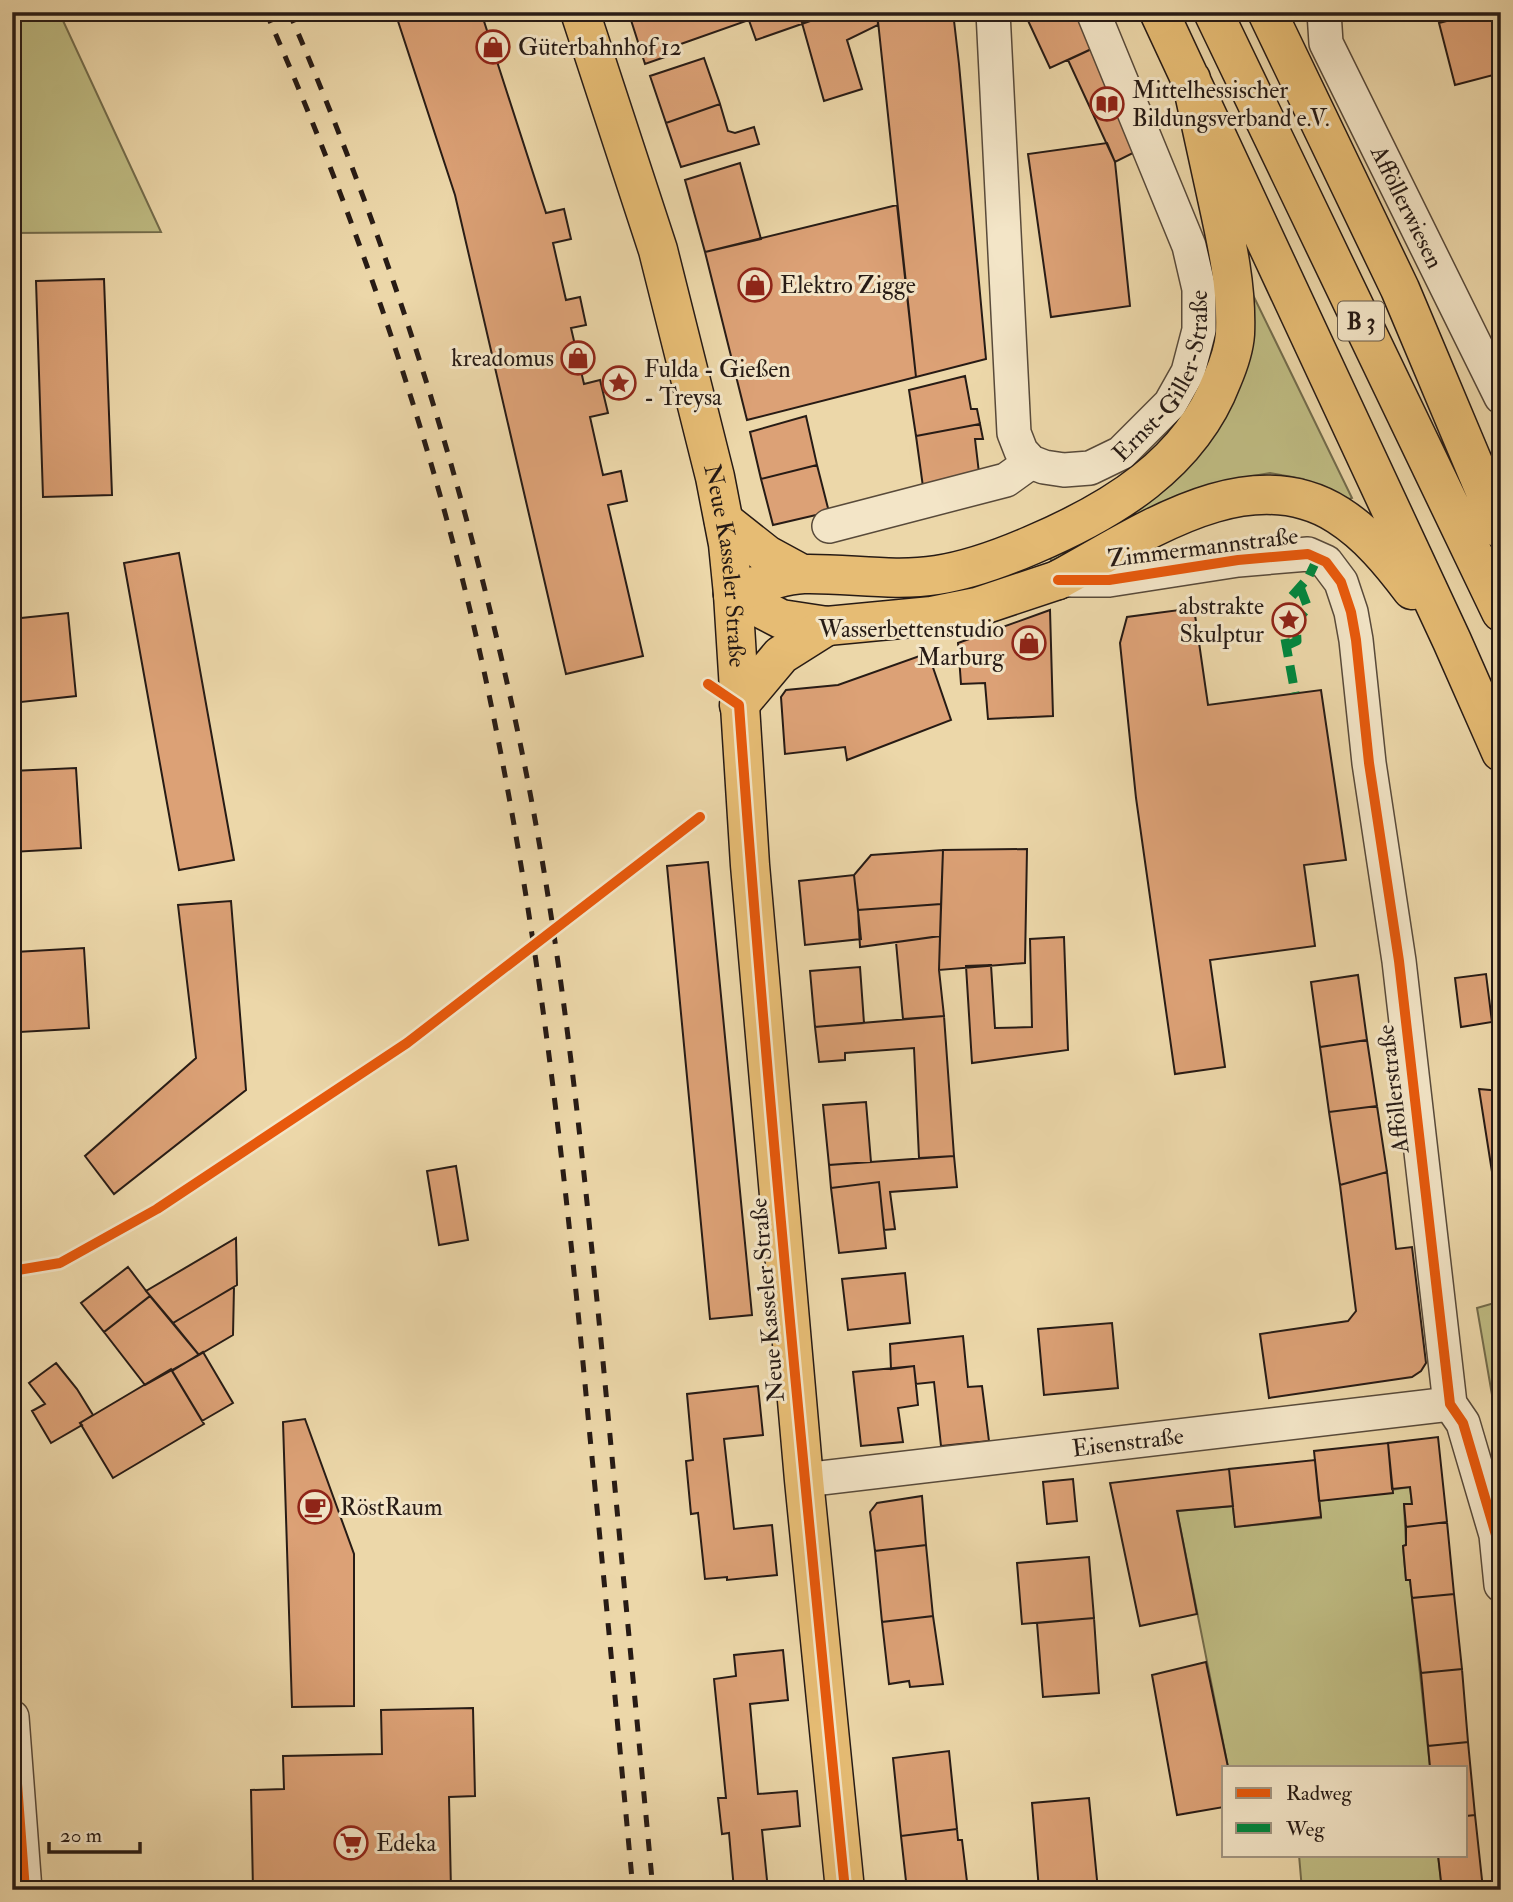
<svg xmlns="http://www.w3.org/2000/svg" width="1513" height="1902" font-family="'IM FELL Double Pica',serif">
  <style>
    .green { fill: #bfbc83; stroke: #736c4c; stroke-width: 2 }
    .building { fill: #dca176; stroke: #271b15; stroke-width: 2 }
    .lines { fill: none; stroke-linecap: round; stroke-linejoin: round }
    .minor-casing { stroke: #584a3a; stroke-width: 36 }
    .major-casing { stroke: #271b15; stroke-width: 41 }
    .highway-casing { stroke: #271b15; stroke-width: 41 }
    .minor { stroke: #f3e5c7; stroke-width: 33 }
    .major { stroke: #e6bc74; stroke-width: 38 }
    .highway { stroke: #e6bc74; stroke-width: 38 }
    .rail { stroke: #271b15; stroke-width: 5; stroke-dasharray: 12 12; stroke-linecap: butt }
    .quiet { stroke: #00873e; stroke-width: 9; stroke-dasharray: 18 9; stroke-linecap: butt }
    .cycleway-casing { stroke: #f3e5c7; stroke-width: 15 }
    .cycleway { stroke: #e8590c; stroke-width: 10 }
    .labels { text-anchor: middle; stroke-width: 6; stroke-linejoin: round; paint-order: stroke }
    .shield { fill: #f3e5c7; stroke: #64584a; stroke-width: 2 }
    .shield-label { font-size: 23px; font-weight: bold; fill: #271b15 }
    .poi-label { font-size: 24px; fill: #271b15; stroke: #f3e5c7; text-anchor: start }
    .street-label { font-size: 24px; fill: #271b15; stroke: #f3e5c7 }
  </style>
  <rect width="100%" height="100%" fill="#ecd7a9"/>
  <filter id="stains"><feTurbulence type="fractalNoise" baseFrequency=".00286" numOctaves="4"/><feColorMatrix values="0 0 0 0 .2 0 0 0 0 .09 0 0 0 0 .02 0 0 0 .5 -.17"/></filter>
  <radialGradient id="worn" r=".72"><stop offset=".6" stop-color="#630" stop-opacity="0"/><stop offset="1" stop-color="#630" stop-opacity=".3"/></radialGradient>
  <path class="green" d="M12 12H59L161 232 12 233Z
    M1252 293 1352 498 1347 500 1303 479 1270 473 1230 480 1051 561 1049 554 1163 486Z
    M1501 1301V1394L1492 1395 1477 1308Z
    M1410 1487 1412 1504 1404 1505 1406 1545 1403 1546 1406 1580H1410L1430 1767H1228L1177 1511 1233 1506 1235 1527 1321 1518 1319 1501Z
    M1299 1855H1438L1442 1890H1302Z"/>
  <path class="building" d="M395 12H481L546 213 564 209 571 239 553 243 566 300 580 297 586 325 571 328 584 384 600 380 608 413 590 417 603 475 621 471 627 501 608 505 643 656 566 674 455 195Z
    M633 12H746L749 20 678 45 679 52 645 64 630 17Z
    M746 12H836L756 40Z
    M836 12H877L878 25 847 40 862 89 824 101 802 23Z
    M877 12H953L959 64 986 359 916 377Z
    M1024 12H1083L1098 46 1050 68Z
    M1481 12H1498L1501 24V73L1455 85 1439 23Z
    M1098 46 1145 147 1115 162 1068 60Z
    M704 58 720 104 666 123 650 76Z
    M720 104 728 131 735 133 754 127 759 144 681 167 666 123Z
    M1107 143 1115 162 1130 306 1051 317 1028 154Z
    M740 163 761 239 705 252 685 180Z
    M897 205 916 377 747 420 705 252Z
    M104 279 112 495 43 497 36 281Z
    M965 376 971 409H977L980 424 916 436 909 390Z
    M806 416 817 465 761 479 750 432Z
    M980 424 983 439H975L979 473 923 487 916 436Z
    M817 465 829 512 773 525 761 479Z
    M179 553 234 860 179 870 124 563Z
    M1194 608 1208 705 1321 690 1346 860 1304 865 1315 946 1210 960 1225 1067 1175 1074 1136 798 1120 643 1127 617Z
    M1050 610 1053 716 988 719 985 683 961 684 958 643Z
    M68 613 76 696 12 703V619Z
    M928 653 951 720 847 760 845 747 785 754 781 697 786 690 838 685Z
    M76 768 81 848 12 852V771Z
    M1027 849 1025 963 939 970 943 850Z
    M943 850 941 904 858 910 854 875 871 855Z
    M708 862 752 1315 710 1319 667 866Z
    M854 875 861 939 805 945 799 881Z
    M231 901 246 1090 114 1194 85 1156 196 1058 178 905Z
    M941 904 940 936 860 947 858 910Z
    M940 936 939 970 944 1016 903 1019 896 942Z
    M1064 937 1068 1050 972 1063 966 966 991 965 995 1028 1032 1027 1030 939Z
    M84 948 89 1028 20 1032 15 952Z
    M860 967 864 1023 815 1027 810 971Z
    M1486 974 1492 1022 1461 1027 1455 978Z
    M1358 975 1367 1040 1320 1047 1311 982Z
    M944 1016 954 1156 919 1158 914 1048 845 1053V1060L819 1062 815 1027Z
    M1367 1040 1377 1106 1329 1112 1320 1047Z
    M1479 1089 1501 1091V1171L1492 1172Z
    M866 1102 871 1162 829 1165 823 1105Z
    M1377 1106 1387 1172 1340 1185 1329 1112Z
    M954 1156 957 1187 890 1192 895 1229 884 1230 879 1182 831 1188 829 1165Z
    M456 1166 468 1240 439 1245 427 1171Z
    M1387 1172 1396 1249 1412 1247 1426 1363 1421 1371 1412 1377 1269 1398 1260 1334 1348 1321 1356 1311 1340 1185Z
    M879 1182 886 1248 839 1253 831 1188Z
    M236 1238 237 1285 173 1323 146 1291Z
    M128 1267 150 1296 104 1332 81 1303Z
    M905 1273 910 1323 848 1330 842 1279Z
    M234 1287 233 1335 199 1355 173 1323Z
    M150 1296 199 1355 145 1385 104 1332Z
    M1112 1323 1118 1388 1044 1395 1038 1329Z
    M963 1336 968 1387 982 1386 989 1441 941 1446 934 1382 916 1384 914 1366 891 1369 890 1344Z
    M203 1352 233 1403 202 1421 172 1371Z
    M56 1363 77 1389 93 1415 80 1423 82 1425 51 1443 32 1411 45 1404 29 1383Z
    M914 1366 918 1405 898 1408 903 1442 861 1446 853 1372Z
    M171 1369 204 1424 113 1478 80 1423Z
    M758 1386 763 1435 724 1439 734 1529 772 1525 777 1575 727 1580V1577L705 1579 698 1513 691 1514 686 1461 693 1460 687 1394Z
    M305 1419 354 1554V1706L292 1707 283 1422Z
    M1438 1437 1447 1522 1406 1527 1404 1504H1412L1410 1487 1392 1489 1388 1443Z
    M1388 1443 1393 1493 1319 1501 1314 1451Z
    M1315 1460 1321 1517 1235 1527 1229 1469Z
    M1229 1469 1233 1506 1177 1511 1197 1614 1140 1626 1110 1483Z
    M1073 1479 1077 1521 1047 1524 1043 1482Z
    M922 1496 926 1545 875 1551 870 1512 877 1503Z
    M1447 1522 1454 1594 1412 1598 1410 1580H1406L1403 1546 1406 1545V1527Z
    M926 1545 933 1616 882 1622 875 1551Z
    M1089 1557 1094 1618 1022 1624 1017 1563Z
    M1454 1594 1462 1669 1421 1673 1412 1598Z
    M933 1616 943 1684 910 1687 909 1681 889 1684 882 1622Z
    M1094 1618 1099 1693 1043 1697 1037 1623Z
    M783 1650 788 1700 750 1704 758 1794 797 1791 800 1826 762 1830 768 1890H734L729 1833 722 1834 718 1798H726L714 1679 736 1676 734 1655Z
    M1206 1662 1228 1767H1224V1807L1177 1815 1152 1675Z
    M1462 1669 1468 1742 1428 1746 1421 1673Z
    M473 1708 475 1796 449 1797 451 1890H253L251 1790 284 1789 283 1756 382 1754 381 1710Z
    M1468 1742 1475 1815 1466 1816V1767H1430L1428 1746Z
    M949 1751 957 1829 901 1836 893 1758Z
    M1089 1798 1098 1890H1039L1032 1803Z
    M1475 1815 1483 1889 1442 1890 1438 1855H1466V1816Z
    M957 1829 958 1840H962L968 1890H907L901 1836Z"/>
  <g class="lines">
    <defs>
      <g id="minor">
        <path id="s1" d="M993 12 1014 433 1021 451 1031 462 1044 467 1064 470 1090 468 1121 453 1170 404 1188 372 1199 330V289L1189 246 1093 12"/>
        <path id="s2" d="M1324 12 1326 43 1501 397"/>
        <path d="M829 526 1006 480 1031 462"/>
        <path d="M1058 580H1109L1238 560 1308 554 1326 562 1341 582 1351 612 1356 640 1369 763 1399 961 1450 1404 1463 1423 1496 1535 1501 1585"/>
        <path id="s3" d="M804 1480 1450 1404"/>
        <path d="M12 1717 25 1890"/>
      </g>
      <g id="major">
        <path id="s4" d="M580 12 658 250 715 477 728 544 733 594 750 865 804 1480 845 1890"/>
        <path d="M733 594 781 619 827 626 932 616 977 607 1058 580"/>
        <path d="M739 705 781 655 827 626"/>
      </g>
      <path id="highway" d="M1159 12 1452 641 1501 752
        M1213 12 1501 612
        M1267 12 1400 289 1501 529
        M724 521 767 555 802 574
        M1058 580C1138 537 1247 457 1338 515 1368 534 1391 562 1412 590
        M733 594C756 586 780 575 804 574 848 573 893 582 937 575 970 570 1002 558 1032 545 1112 511 1190 464 1222 380 1228 366 1234 349 1235 334 1237 288 1227 243 1217 198 1208 158 1200 119 1191 79"/>
    </defs>
    <use href="#minor" class="minor-casing"/>
    <use href="#major" class="major-casing"/>
    <use href="#highway" class="highway-casing"/>
    <use href="#minor" class="minor"/>
    <use href="#major" class="major"/>
    <use href="#highway" class="highway"/>
    <path class="rail" d="M266 12C366 240 448 485 496 729 543 963 568 1200 590 1437 605 1588 619 1739 633 1890
      M289 12C395 257 475 515 527 777 564 966 583 1159 602 1351 619 1531 636 1710 653 1890"/>
    <path class="quiet" d="M1292 596 1308 578 1318 557
      M1285 639 1295 693
      M1286 646 1297 641 1296 621 1308 608 1300 587"/>
    <defs>
      <path id="cycleway" d="M1058 580H1109L1238 560 1308 554 1326 562 1341 582 1351 612 1356 640 1369 763 1399 961 1450 1404 1463 1423 1496 1535 1501 1585
        M708 684 739 705C767 1101 806 1495 845 1890
        M12 1271 60 1263 157 1209 407 1043 700 817
        M12 1717 25 1890"/>
    </defs>
    <use href="#cycleway" class="cycleway-casing"/>
    <use href="#cycleway" class="cycleway"/>
  </g>
  <defs>
    <symbol id="shop-ring" viewBox="-11 -11 22 22"><circle r="9.5" fill="#f3e5c7" stroke="#8f2418" stroke-width="1.5"/><path d="M-5-2.5h2.3a2.7 3.5 0 0 1 5.4 0H5L5.5 6h-11ZM-1.5-2.5h3a1.5 2.3 0 0 0-3 0Z" fill="#8f2418"/></symbol>
    <symbol id="library-ring" viewBox="-11 -11 22 22"><circle r="9.5" fill="#f3e5c7" stroke="#8f2418" stroke-width="1.5"/><path d="M-6-4Q-3-5.5-.7-3.5V5Q-3 3-6 4ZM6-4Q3-5.5 .7-3.5V5Q3 3 6 4Z" fill="#8f2418"/></symbol>
    <symbol id="sight-ring" viewBox="-11 -11 22 22"><circle r="9.5" fill="#f3e5c7" stroke="#8f2418" stroke-width="1.5"/><path d="M0-6L1.8-2.2L6-1.7L2.9 1.2L3.7 5.4L0 3.3L-3.7 5.4L-2.9 1.2L-6-1.7L-1.8-2.2Z" fill="#8f2418"/></symbol>
    <symbol id="cafe-ring" viewBox="-11 -11 22 22"><circle r="9.5" fill="#f3e5c7" stroke="#8f2418" stroke-width="1.5"/><path d="M-5.5-4.5H6V0H3Q3 3.5 0 3.5H-2.5Q-5.5 3.5-5.5 0ZM3-3.2v2h1.7v-2ZM-6 4.5H4V6H-6Z" fill="#8f2418"/></symbol>
    <symbol id="supermarket-ring" viewBox="-11 -11 22 22"><circle r="9.5" fill="#f3e5c7" stroke="#8f2418" stroke-width="1.5"/><path d="M-6-5.5h2.5l.6 2H6L4.5 2H-2.5L-4.4-4H-6ZM-1.5 3.2a1.3 1.3 0 1 0 .1 0ZM3 3.2a1.3 1.3 0 1 0 .1 0Z" fill="#8f2418"/></symbol>
  </defs>
  <g fill-rule="evenodd">
    <use href="#shop-ring" x="474" y="28" width="38" height="38"/>
    <use href="#library-ring" x="1088" y="85" width="38" height="38"/>
    <use href="#shop-ring" x="736" y="266" width="38" height="38"/>
    <use href="#shop-ring" x="559" y="339" width="38" height="38"/>
    <use href="#sight-ring" x="600" y="364" width="38" height="38"/>
    <use href="#sight-ring" x="1270" y="601" width="38" height="38"/>
    <use href="#shop-ring" x="1010" y="624" width="38" height="38"/>
    <use href="#cafe-ring" x="296" y="1488" width="38" height="38"/>
    <use href="#supermarket-ring" x="332" y="1824" width="38" height="38"/>
  </g>
  <g class="labels">
    <rect class="shield" x="1338" y="301.5" width="46" height="39" rx="5"/>
    <g class="shield-label">
      <text x="1361" y="329">B 3</text>
    </g>
    <g class="poi-label">
      <text x="518" y="55">Güterbahnhof 12</text>
      <text x="1132" y="98">Mittelhessischer<tspan x="1132" dy="28">Bildungsverband e.V.</tspan></text>
      <text x="780" y="293">Elektro Zigge</text>
      <text x="554" y="366" text-anchor="end">kreadomus</text>
      <text x="644" y="377">Fulda - Gießen<tspan x="644" dy="28">- Treysa</tspan></text>
      <text x="1264" y="614" text-anchor="end">abstrakte<tspan x="1264" dy="28">Skulptur</tspan></text>
      <text x="1004" y="637" text-anchor="end">Wasserbettenstudio<tspan x="1004" dy="28">Marburg</tspan></text>
      <text x="340" y="1515">RöstRaum</text>
      <text x="376" y="1851">Edeka</text>
    </g>
    <g class="street-label">
      <text dy="8" stroke="none"><textPath href="#s2" startOffset="214">Afföllerwiesen</textPath></text>
      <text dy="8" stroke="none"><textPath href="#s1" startOffset="642">Ernst-Giller-Straße</textPath></text>
      <text transform="translate(1203 547) rotate(-7)" y="8">Zimmermannstraße</text>
      <text dy="8" stroke="none"><textPath href="#s4" startOffset="574">Neue Kasseler Straße</textPath></text>
      <text transform="translate(1393 1089) rotate(-97)" y="8">Afföllerstraße</text>
      <text transform="translate(767 1300) rotate(-95)" y="8">Neue Kasseler Straße</text>
      <text dy="8" stroke="none"><textPath href="#s3" startOffset="326">Eisenstraße</textPath></text>
    </g>
  </g>
  <rect width="1513" height="1902" fill="none" stroke="#ecd7a9" stroke-width="42"/>
  <rect x="14" y="14" width="1485" height="1874" fill="none" stroke="#271b15" stroke-width="3.5"/>
  <rect x="21" y="21" width="1471" height="1860" fill="none" stroke="#271b15" stroke-width="2"/>
  <rect x="1222" y="1766" width="245" height="91" fill="#f3e5c7" stroke="#a19480" stroke-width="2"/>
  <rect x="1236" y="1788" width="35" height="10" fill="#e8590c" stroke="#a19480" stroke-width="2"/>
  <text x="1286" y="1800" font-size="21" fill="#271b15">Radweg</text>
  <rect x="1236" y="1823" width="35" height="10" fill="#00873e" stroke="#a19480" stroke-width="2"/>
  <text x="1286" y="1836" font-size="21" fill="#271b15">Weg</text>
  <path d="M49 1842v10h91v-10" fill="none" stroke="#271b15" stroke-width="3.5"/>
  <text x="60" y="1842" font-size="21" fill="#271b15" stroke="#f3e5c7" stroke-width="5" paint-order="stroke">20 m</text>
  <rect width="100%" height="100%" filter="url(#stains)"/>
  <rect width="100%" height="100%" fill="url(#worn)"/>
</svg>
